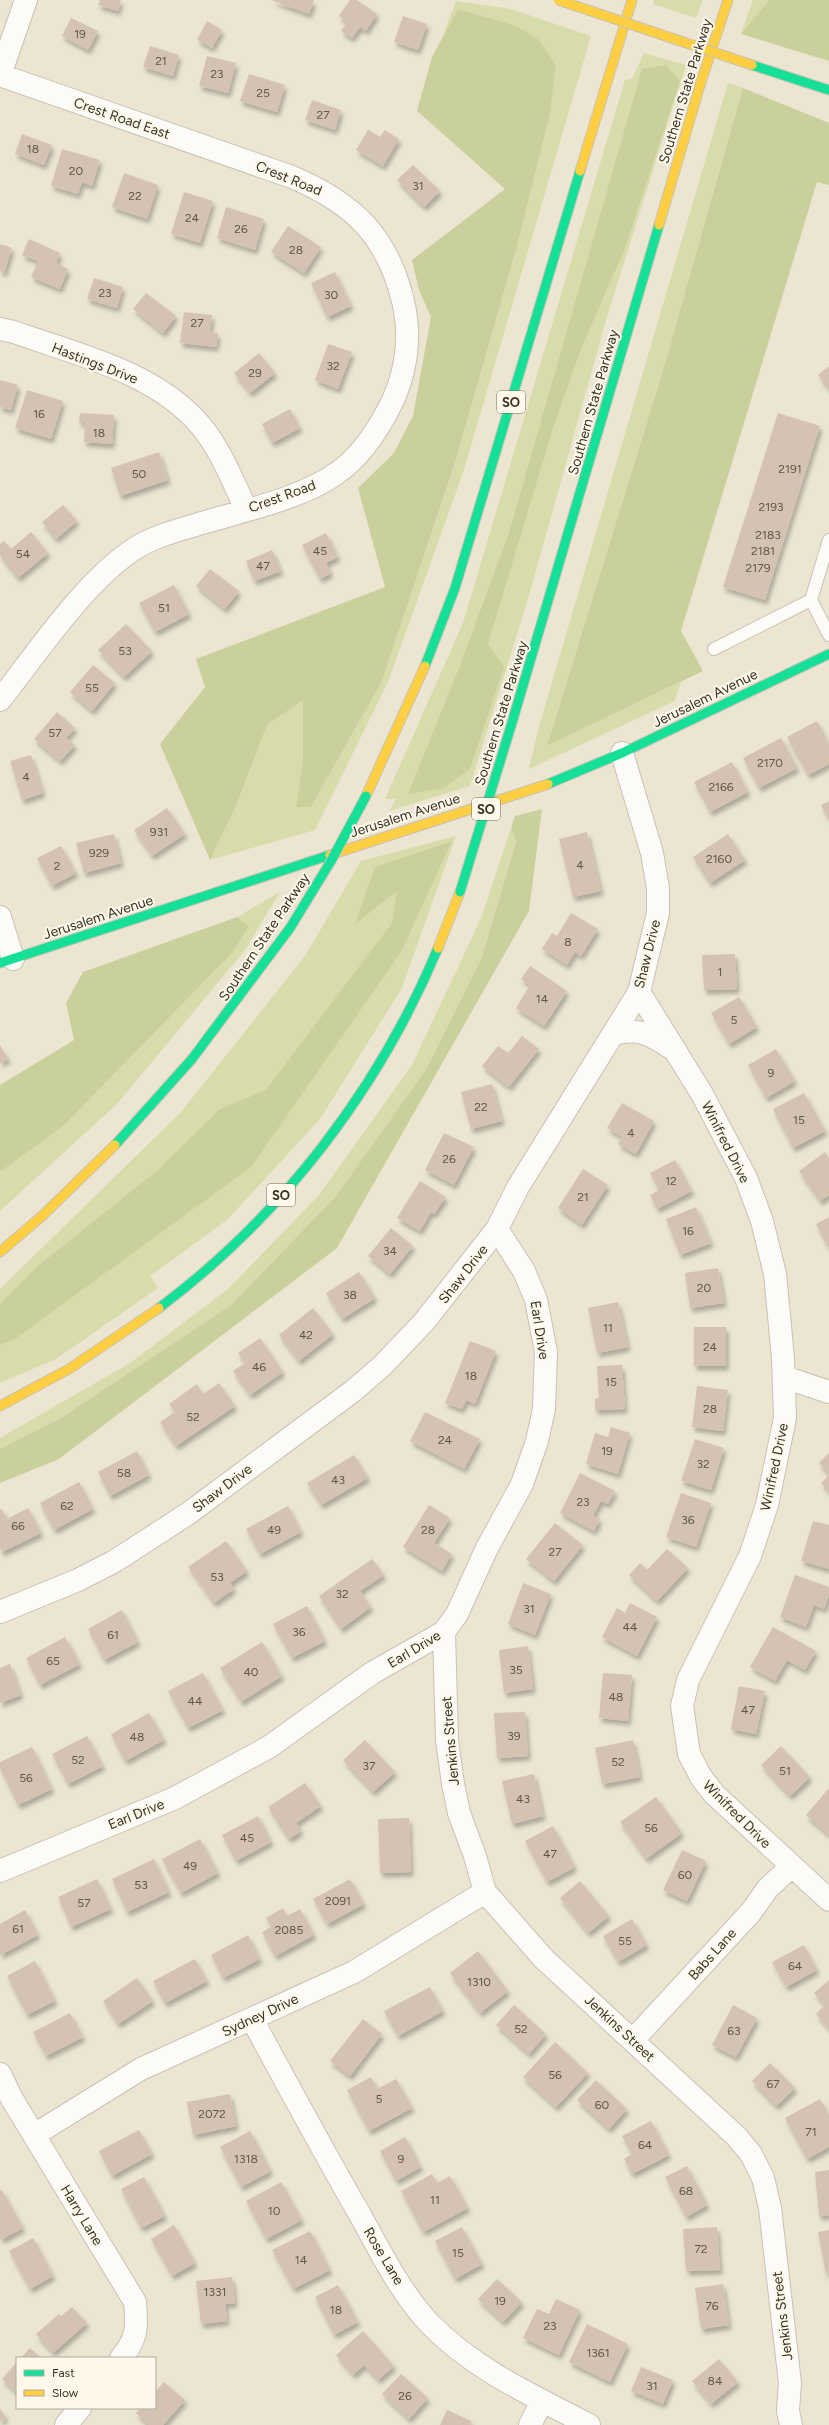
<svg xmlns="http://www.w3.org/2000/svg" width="829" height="2425" font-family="Figtree,sans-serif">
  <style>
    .green { fill: #d7dcaa }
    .forest { fill: #cad09b }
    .building { fill: #d4c2b3; filter: url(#shadow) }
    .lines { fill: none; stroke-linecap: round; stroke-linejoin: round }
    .lane-casing { stroke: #c7c2b3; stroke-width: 14 }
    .street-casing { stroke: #c7c2b3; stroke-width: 24 }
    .fast-casing { stroke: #c7c2b3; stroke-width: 11 }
    .slow-casing { stroke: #c7c2b3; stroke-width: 11 }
    .lane { stroke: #fcfbf8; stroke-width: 12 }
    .street { stroke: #fcfbf8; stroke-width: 22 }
    .fast { stroke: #16e098; stroke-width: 9 }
    .slow { stroke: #ffcf43; stroke-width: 9 }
    .fast-bridge-casing { stroke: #c7c2b3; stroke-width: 11; stroke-linecap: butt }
    .slow-bridge-casing { stroke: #c7c2b3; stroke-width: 11; stroke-linecap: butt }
    .fast-bridge { stroke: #16e098; stroke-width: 9 }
    .slow-bridge { stroke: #ffcf43; stroke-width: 9 }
    .labels { text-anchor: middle; stroke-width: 4; stroke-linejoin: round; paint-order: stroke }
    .number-label { font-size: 12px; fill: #5e5748 }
    .shield { fill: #fdf8ea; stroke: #726e60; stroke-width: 1 }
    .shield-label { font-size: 13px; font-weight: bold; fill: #373325 }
    .street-label { font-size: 14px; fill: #373325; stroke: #fdf8ea }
  </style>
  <defs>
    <filter id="shadow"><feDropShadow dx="2.5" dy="4.5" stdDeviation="2" flood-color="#0004"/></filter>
  </defs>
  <rect width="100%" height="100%" fill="#ece5d2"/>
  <path class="green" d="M654 0H703L696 18 653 4Z
    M753 0H769L741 34Z
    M456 1 511 9 591 36 463 473 388 682 315 830 210 860 236 806 267 725 303 700V761L296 807H311L382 681 453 469 516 250 550 113 556 65 458 9 441 41Z
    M644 53 686 65 606 320 530 592 470 786 389 811 396 799H385L463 623 625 80 632 79Z
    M728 83 743 88 662 374 547 746 681 682 675 701 529 769 538 730Z
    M511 828 516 842 482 957 427 1068 336 1196 231 1305 61 1418 0 1449V1438L130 1363 228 1289 319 1195 412 1065 482 916Z
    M456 836 402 988 320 1119 227 1220 150 1276 158 1288 56 1359 0 1383V1289L181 1112 305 956 361 861Z
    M280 892 245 950 117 1104 0 1211V1172L62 1127 249 926 237 917Z"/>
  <path class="forest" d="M769 0H829V61L741 34Z
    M458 9 516 26 539 40 556 65 550 113 516 250 453 469 382 681 311 807H296L303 761V700L267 725 236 806 210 860 160 744 205 687 196 659 385 587 358 488 394 453 413 416 431 317 419 290 412 260 505 189 417 111 432 57Z
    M666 65 680 81 625 248 581 349 553 428 488 644 504 667 470 769 444 788 408 794 458 671 509 533 642 69Z
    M743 88 829 123V185L817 182 681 631 703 671 547 746 662 374Z
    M542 809 529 911 337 1248 59 1459 0 1483V1449L61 1418 231 1305 336 1196 427 1068 482 957 516 842 511 828 515 816Z
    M452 841 401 952 251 1167 16 1338 0 1345V1304L37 1267 158 1170 220 1109 266 1090 392 923 397 891 355 924 375 867Z
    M237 917 249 926 232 953 62 1127 0 1172V1085L74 1040 66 1003 83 972Z"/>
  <path class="building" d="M100 0H121L118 11 98 5Z
    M271 0H314L309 14Z
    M350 0H357L377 14 366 31 360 27 352 38 341 31 347 22 339 16Z
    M403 16 427 24 418 50 394 42Z
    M71 18 98 31 88 50 62 36Z
    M207 21 222 30 212 48 197 40Z
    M150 46 179 55 173 76 143 67Z
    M207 56 236 63 228 93 199 86Z
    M249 74 285 85 277 112 240 101Z
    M312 100 341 110 335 130 305 120Z
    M368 130 380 137 385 130 399 139 383 166 356 150Z
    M22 134 52 145 44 165 15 154Z
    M62 149 100 160 92 186 82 182 78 194 51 186Z
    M413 165 440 191 424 207 397 180Z
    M124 173 158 185 147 219 112 207Z
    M184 192 213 201 200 243 171 234Z
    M226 207 264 219 255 250 217 238Z
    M288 226 321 247 304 273 271 252Z
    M29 239 60 253 56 263 68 269 60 289 31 277 38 261 22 255Z
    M0 244 12 248 4 273 0 271Z
    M335 272 351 306 327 317 311 283Z
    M94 278 123 287 117 308 87 299Z
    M146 293 176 316 163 333 133 309Z
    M184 312 212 315 210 332 218 333 216 347 180 343Z
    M328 344 352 352 338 389 315 380Z
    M259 353 275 373 250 393 234 373Z
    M829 366V389L818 375Z
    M0 380 18 385 11 410 0 407Z
    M27 390 63 401 51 439 15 428Z
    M290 409 300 428 272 443 262 424Z
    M80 413 114 415 112 444 84 442 85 423H79Z
    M778 413 820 426 765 600 723 587Z
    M159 452 168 480 120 496 111 468Z
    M63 505 77 521 56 539 42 522Z
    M31 532 48 553 18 578 0 555V544L4 541 11 549Z
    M326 533 338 557 326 563 331 573 320 579 302 545Z
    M272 550 281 571 254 581 246 561Z
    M210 569 239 591 225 609 196 586Z
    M174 585 189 614 155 632 139 603Z
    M126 624 152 651 124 677 98 650Z
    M93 665 115 683 92 711 70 692Z
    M57 712 75 728 66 738 75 745 60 761 34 739Z
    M817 721 829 744V764L808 775 787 737Z
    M781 738 797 768 759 788 743 758Z
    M31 755 43 793 22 800 10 761Z
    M732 762 748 792 710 812 694 782Z
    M829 801V820L821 805Z
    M167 808 185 834 152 856 134 830Z
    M587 832 601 891 573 897 559 839Z
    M114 834 121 863 84 873 76 843Z
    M728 834 745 860 710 883 693 857Z
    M61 846 76 873 52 886 37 858Z
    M571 913 598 929 581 956 575 952 567 965 542 949 552 933 557 936Z
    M735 954 737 989 704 990 702 955Z
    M530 966 567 991 544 1026 516 1008 530 985 521 979Z
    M739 997 757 1027 729 1044 711 1013Z
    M522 1036 539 1049 509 1087 482 1066 498 1046 508 1053Z
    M0 1045 8 1059 0 1063Z
    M776 1049 795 1081 766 1098 748 1065Z
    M492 1084 502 1121 471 1129 461 1092Z
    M804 1093 825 1131 793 1148 773 1109Z
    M622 1103 654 1121 636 1154 618 1144 622 1137 607 1128Z
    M444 1133 474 1147 454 1185 425 1170Z
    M825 1152 829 1158V1195L820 1201 799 1171Z
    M675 1160 692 1191 657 1209 650 1195 659 1190 650 1173Z
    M583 1169 608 1185 582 1225 558 1208Z
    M420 1181 446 1197 434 1214 431 1212 420 1231 397 1218Z
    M696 1207 711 1243 680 1255 666 1219Z
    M829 1217V1248L816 1224Z
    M391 1228 413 1246 390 1274 368 1256Z
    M718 1268 724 1303 690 1308 685 1273Z
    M359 1272 375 1298 342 1319 326 1293Z
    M618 1302 628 1347 597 1353 588 1308Z
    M313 1308 333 1334 299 1361 279 1335Z
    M694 1327H726V1366H694Z
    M260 1338 283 1372 250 1395 233 1371 245 1363 238 1353Z
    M470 1341 496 1351 475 1404 466 1400 462 1409 445 1403Z
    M622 1365 625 1409 595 1410V1399L599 1398 597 1366Z
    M219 1383 235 1406 176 1446 160 1422 175 1412 169 1404 197 1384 203 1394Z
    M697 1386 728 1390 723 1431 692 1427Z
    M425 1412 480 1439 464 1469 410 1441Z
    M611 1427 630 1433 618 1474 586 1464 595 1433 608 1437Z
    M695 1439 724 1448 711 1490 681 1481Z
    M137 1451 149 1475 110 1496 98 1472Z
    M829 1453V1474L819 1463Z
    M354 1455 368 1478 321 1505 307 1483Z
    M580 1473 615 1491 608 1504 601 1501 593 1516 600 1519 594 1531 560 1513Z
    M829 1475V1492L821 1483Z
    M79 1482 93 1509 54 1530 40 1503Z
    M681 1493 711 1503 696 1547 666 1537Z
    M429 1505 450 1518 434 1543 452 1554 442 1571 403 1547Z
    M288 1506 301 1532 260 1554 246 1529Z
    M28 1508 41 1533 2 1552 0 1548V1510L2 1509 7 1519Z
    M813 1521 829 1525V1569L801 1561Z
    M555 1523 583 1545 554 1581 526 1559Z
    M226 1541 247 1571 230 1583 234 1589 214 1603 188 1567Z
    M667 1549 688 1568 657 1601 629 1575 640 1563 647 1570Z
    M372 1559 384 1575 360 1591 371 1607 341 1629 319 1596Z
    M795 1575 829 1587V1595L824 1609 814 1605 806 1627 780 1617Z
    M523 1583 551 1594 535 1635 508 1624Z
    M630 1603 657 1617 637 1656 602 1637 617 1608 625 1613Z
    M307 1606 325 1641 292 1658 273 1624Z
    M122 1610 138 1642 104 1660 88 1629Z
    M773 1627 816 1651 805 1670 787 1660 775 1681 750 1667Z
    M65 1637 80 1664 40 1685 26 1658Z
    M262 1642 282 1676 241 1702 220 1668Z
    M528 1646 533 1689 504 1693 499 1650Z
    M10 1664 21 1695 0 1703V1668Z
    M203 1673 223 1710 188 1728 168 1691Z
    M603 1673 632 1675 628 1721 599 1718Z
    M739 1686 765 1691 756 1734 731 1729Z
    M525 1712 528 1756 497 1758 494 1713Z
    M149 1713 164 1740 125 1761 111 1734Z
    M87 1736 103 1766 68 1784 52 1754Z
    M365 1740 395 1772 373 1792 343 1760Z
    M633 1740 640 1777 602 1784 595 1748Z
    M781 1746 810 1777 790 1796 761 1765Z
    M32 1747 52 1789 18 1805 0 1768V1762Z
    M534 1774 543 1816 512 1824 502 1781Z
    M305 1783 321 1806 296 1823 301 1831 289 1839 268 1807Z
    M829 1788V1835L806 1815Z
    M656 1797 682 1833 646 1859 620 1822Z
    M258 1816 271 1842 236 1861 222 1835Z
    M409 1818 411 1872 380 1873 378 1819Z
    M553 1826 575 1867 547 1882 525 1841Z
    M200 1839 218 1873 181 1893 162 1859Z
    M682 1850 706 1861 687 1901 663 1890Z
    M154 1859 169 1892 127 1912 112 1879Z
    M97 1879 111 1909 71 1927 58 1897Z
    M350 1879 364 1904 327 1924 313 1899Z
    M580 1881 609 1916 588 1933 560 1898Z
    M283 1908 287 1916 300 1909 314 1935 275 1956 262 1932 271 1927 266 1918Z
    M25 1910 38 1935 0 1955V1924Z
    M632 1919 647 1945 618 1962 603 1936Z
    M248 1935 260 1959 223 1978 211 1955Z
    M804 1945 817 1970 786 1987 772 1962Z
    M478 1951 508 1991 480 2013 450 1973Z
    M195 1959 207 1981 165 2003 153 1981Z
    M35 1961 55 2001 27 2015 7 1976Z
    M137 1978 153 2001 118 2024 103 2001Z
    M829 1980V2029L816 2014 825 2005 814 1993Z
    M430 1987 443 2011 398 2036 384 2011Z
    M514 2005 546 2034 529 2054 496 2025Z
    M733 2005 757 2018 736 2057 712 2045Z
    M70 2013 83 2037 46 2056 33 2032Z
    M363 2019 382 2034 350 2076 330 2061Z
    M555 2042 588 2073 556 2107 523 2077Z
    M770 2063 795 2088 776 2106 752 2081Z
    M371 2077 377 2089 396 2079 412 2108 369 2131 347 2090Z
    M596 2080 627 2109 609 2129 577 2100Z
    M230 2094 236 2126 193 2135 187 2102Z
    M820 2099 829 2115V2147L807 2159 785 2118Z
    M651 2121 669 2155 632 2174 624 2159 632 2154 622 2136Z
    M139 2130 152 2154 112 2176 99 2151Z
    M250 2131 271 2171 241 2187 220 2147Z
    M405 2137 421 2167 396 2181 380 2151Z
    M687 2166 707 2205 686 2217 665 2177Z
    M829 2170V2215L819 2216 815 2172Z
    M432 2174 437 2183 450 2176 468 2208 423 2232 401 2191Z
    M144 2177 165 2216 141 2228 121 2189Z
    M281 2182 302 2220 266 2239 246 2201Z
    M2 2190 23 2228 0 2240V2191Z
    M174 2225 195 2263 172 2276 151 2239Z
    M462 2227 482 2264 455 2279 435 2241Z
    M717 2227 720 2270 686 2271 683 2229Z
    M829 2230V2273L826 2274 818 2232Z
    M310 2231 330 2270 293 2289 272 2250Z
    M33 2238 53 2276 30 2289 9 2251Z
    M232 2277 235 2303 225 2304 227 2321 201 2324 196 2281Z
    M497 2279 522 2302 503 2322 478 2299Z
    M723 2284 729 2325 701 2329 695 2288Z
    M338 2285 358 2322 334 2335 315 2297Z
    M556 2299 580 2310 559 2355 523 2338 537 2309 549 2314Z
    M72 2307 87 2323 53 2353 36 2334 59 2314 61 2316Z
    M587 2324 628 2344 610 2382 569 2362Z
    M363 2331 394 2366 378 2380 364 2365 353 2375 336 2355Z
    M30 2348 41 2358H21Z
    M719 2359 738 2382 711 2404 692 2381Z
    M17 2362V2393L2 2379Z
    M641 2367 673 2380 663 2404 631 2391Z
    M401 2374 428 2398 409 2419 382 2394Z
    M164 2382 185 2400 163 2425H149L136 2413 141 2408H155V2392Z
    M0 2409 6 2417 0 2422Z
    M447 2410 471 2421 470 2425H440Z"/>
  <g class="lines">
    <defs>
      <path id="lane" d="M811 600 829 540
        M714 649 811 600 829 635"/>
      <path id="street" d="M0 75 292 177C353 203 387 235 403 301 412 339 406 378 387 412 374 436 359 458 337 473 300 500 236 512 192 526 172 532 151 538 134 549 83 583 38 652 0 700
        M0 75 26 0
        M0 329 14 332C78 355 156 372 201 426 221 450 233 482 246 509
        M0 917 13 959
        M639 992 702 1094 746 1178 762 1221 775 1274 783 1358 785 1418 767 1505 750 1556 688 1680 682 1706 689 1754 701 1777 714 1794 829 1900
        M613 1034C639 1028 649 1033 671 1048
        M784 1377 829 1392
        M0 1612 78 1580 115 1561 189 1513 353 1391 382 1366 424 1322 497 1229 518 1187 639 992 658 913V888L652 853 622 753
        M444 1632 447 1740 453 1784 459 1813 475 1856 485 1892 544 1959 736 2136 751 2154 763 2178 770 2208 790 2383 788 2411 791 2425
        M0 1871 175 1798 269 1747 372 1673 444 1632 457 1614 487 1548 522 1484 537 1441 544 1409 546 1352 536 1300 524 1271 497 1229
        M252 2019C287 2084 322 2149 359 2213 380 2251 401 2294 431 2325 475 2370 534 2396 589 2425
        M633 2040 751 1912 768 1888 791 1867
        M0 2074 12 2099 135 2302C137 2327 138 2338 121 2358
        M34 2135 141 2069 354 1972 485 1892
        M66 2425 80 2408
        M530 2425 542 2401"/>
      <path id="fast" d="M804 82 829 90
        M425 666 455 588 580 171
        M511 726 659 225
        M548 784 622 753 829 654
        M0 963 330 855
        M115 1145 192 1059 290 928
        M159 1308C282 1216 379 1089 438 948"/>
      <path id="slow" d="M580 171 632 0
        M659 225 700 85 728 0
        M366 796 425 666
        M330 855 548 784
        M438 948 460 892
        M0 1252 42 1216 115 1145
        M0 1406 69 1369 159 1308"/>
    </defs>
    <use href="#lane" class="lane-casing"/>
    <use href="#street" class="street-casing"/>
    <use href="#fast" class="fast-casing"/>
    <use href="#slow" class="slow-casing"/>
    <use href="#lane" class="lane"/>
    <use href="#street" class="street"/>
    <use href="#fast" class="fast"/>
    <use href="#slow" class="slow"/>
    <defs>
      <path id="fast-bridge" d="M752 65 804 82
        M460 892 511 726
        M290 928 331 861 366 796"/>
      <path id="slow-bridge" d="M558 0 752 65"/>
    </defs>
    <use href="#fast-bridge" class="fast-bridge-casing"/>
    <use href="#slow-bridge" class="slow-bridge-casing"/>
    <use href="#fast-bridge" class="fast-bridge"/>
    <use href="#slow-bridge" class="slow-bridge"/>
  </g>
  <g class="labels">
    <g class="number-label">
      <text x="80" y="38">19</text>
      <text x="161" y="65">21</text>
      <text x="217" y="78">23</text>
      <text x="263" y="97">25</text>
      <text x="323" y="119">27</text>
      <text x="33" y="153">18</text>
      <text x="76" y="175">20</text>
      <text x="418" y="190">31</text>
      <text x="135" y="200">22</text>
      <text x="192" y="222">24</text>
      <text x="241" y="233">26</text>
      <text x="296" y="254">28</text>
      <text x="105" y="297">23</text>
      <text x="331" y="299">30</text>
      <text x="197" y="327">27</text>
      <text x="333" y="370">32</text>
      <text x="255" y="377">29</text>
      <text x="39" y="418">16</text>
      <text x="99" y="437">18</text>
      <text x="790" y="473">2191</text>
      <text x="139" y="478">50</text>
      <text x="771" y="511">2193</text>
      <text x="768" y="539">2183</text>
      <text x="320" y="555">45</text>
      <text x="763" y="555">2181</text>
      <text x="23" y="558">54</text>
      <text x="263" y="570">47</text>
      <text x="758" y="572">2179</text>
      <text x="164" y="612">51</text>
      <text x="125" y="655">53</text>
      <text x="92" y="692">55</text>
      <text x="55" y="737">57</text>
      <text x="770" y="767">2170</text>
      <text x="26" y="781">4</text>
      <text x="721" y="791">2166</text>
      <text x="159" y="836">931</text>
      <text x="99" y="857">929</text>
      <text x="719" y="863">2160</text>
      <text x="580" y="869">4</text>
      <text x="57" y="870">2</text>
      <text x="568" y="946">8</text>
      <text x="720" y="976">1</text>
      <text x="542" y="1003">14</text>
      <text x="734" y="1024">5</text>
      <text x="771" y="1077">9</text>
      <text x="481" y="1111">22</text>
      <text x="799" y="1124">15</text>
      <text x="631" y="1137">4</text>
      <text x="449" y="1163">26</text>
      <text x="671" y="1185">12</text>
      <text x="583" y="1201">21</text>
      <text x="688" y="1235">16</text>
      <text x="390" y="1255">34</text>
      <text x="704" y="1292">20</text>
      <text x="350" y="1299">38</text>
      <text x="608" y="1332">11</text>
      <text x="306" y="1339">42</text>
      <text x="710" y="1351">24</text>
      <text x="259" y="1371">46</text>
      <text x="471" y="1380">18</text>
      <text x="611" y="1386">15</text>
      <text x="710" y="1413">28</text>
      <text x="193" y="1421">52</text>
      <text x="445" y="1444">24</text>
      <text x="607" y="1455">19</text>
      <text x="703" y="1468">32</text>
      <text x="124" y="1477">58</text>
      <text x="338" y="1484">43</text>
      <text x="583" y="1506">23</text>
      <text x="67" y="1510">62</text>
      <text x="688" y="1524">36</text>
      <text x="18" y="1530">66</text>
      <text x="274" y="1534">49</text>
      <text x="428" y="1534">28</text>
      <text x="555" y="1556">27</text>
      <text x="217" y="1581">53</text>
      <text x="342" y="1598">32</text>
      <text x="529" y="1613">31</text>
      <text x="630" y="1631">44</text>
      <text x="299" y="1636">36</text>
      <text x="113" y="1639">61</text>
      <text x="53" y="1665">65</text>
      <text x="516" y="1674">35</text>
      <text x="251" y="1676">40</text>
      <text x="616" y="1701">48</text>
      <text x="195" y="1705">44</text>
      <text x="748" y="1714">47</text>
      <text x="514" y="1740">39</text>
      <text x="137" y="1741">48</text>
      <text x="78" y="1764">52</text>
      <text x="618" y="1766">52</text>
      <text x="369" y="1770">37</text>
      <text x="785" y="1775">51</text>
      <text x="26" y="1782">56</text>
      <text x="523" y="1803">43</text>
      <text x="651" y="1832">56</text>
      <text x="247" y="1842">45</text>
      <text x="550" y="1858">47</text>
      <text x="190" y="1870">49</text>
      <text x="685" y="1879">60</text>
      <text x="141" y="1889">53</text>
      <text x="338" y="1905">2091</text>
      <text x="84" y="1907">57</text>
      <text x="18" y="1933">61</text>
      <text x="289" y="1934">2085</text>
      <text x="625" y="1945">55</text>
      <text x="795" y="1970">64</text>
      <text x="479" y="1986">1310</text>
      <text x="521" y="2033">52</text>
      <text x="734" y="2035">63</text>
      <text x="555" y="2079">56</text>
      <text x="773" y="2088">67</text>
      <text x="379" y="2103">5</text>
      <text x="602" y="2109">60</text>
      <text x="212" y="2118">2072</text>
      <text x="811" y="2136">71</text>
      <text x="645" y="2149">64</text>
      <text x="246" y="2163">1318</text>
      <text x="401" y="2163">9</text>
      <text x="686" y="2195">68</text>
      <text x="435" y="2204">11</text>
      <text x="274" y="2215">10</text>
      <text x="701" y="2253">72</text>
      <text x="458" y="2257">15</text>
      <text x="301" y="2264">14</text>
      <text x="215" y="2296">1331</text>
      <text x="500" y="2305">19</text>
      <text x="712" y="2310">76</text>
      <text x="336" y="2314">18</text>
      <text x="550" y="2330">23</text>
      <text x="598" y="2357">1361</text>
      <text x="715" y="2385">84</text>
      <text x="652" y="2390">31</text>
      <text x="405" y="2400">26</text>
    </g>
    <g class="shield">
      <rect x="497" y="391" width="28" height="22" rx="3"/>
      <rect x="472" y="798" width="28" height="22" rx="3"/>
      <rect x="267" y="1184" width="28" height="22" rx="3"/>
    </g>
    <g class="shield-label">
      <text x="511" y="407">SO</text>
      <text x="486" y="814">SO</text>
      <text x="281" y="1200">SO</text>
    </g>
    <g class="street-label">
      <text transform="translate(685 91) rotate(-73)" y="5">Southern State Parkway</text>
      <text transform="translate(122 118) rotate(19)" y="5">Crest Road East</text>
      <text transform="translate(289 178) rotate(22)" y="5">Crest Road</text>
      <text transform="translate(95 363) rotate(21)" y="5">Hastings Drive</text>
      <text transform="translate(593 402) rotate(-74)" y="5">Southern State Parkway</text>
      <text transform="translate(282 496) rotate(-20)" y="5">Crest Road</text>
      <text transform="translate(705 698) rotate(-26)" y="5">Jerusalem Avenue</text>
      <text transform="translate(501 713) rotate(-73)" y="5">Southern State Parkway</text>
      <text transform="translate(405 815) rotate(-18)" y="5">Jerusalem Avenue</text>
      <text transform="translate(98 917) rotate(-18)" y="5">Jerusalem Avenue</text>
      <text transform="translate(264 937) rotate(-56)" y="5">Southern State Parkway</text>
      <text transform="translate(647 954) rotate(-76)" y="5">Shaw Drive</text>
      <text transform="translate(726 1142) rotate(63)" y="5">Winifred Drive</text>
      <text transform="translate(463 1274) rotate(-52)" y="5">Shaw Drive</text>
      <text transform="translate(540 1330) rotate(81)" y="5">Earl Drive</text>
      <text transform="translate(774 1467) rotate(-78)" y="5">Winifred Drive</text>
      <text transform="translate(222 1488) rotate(-37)" y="5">Shaw Drive</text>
      <text transform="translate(414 1649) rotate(-31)" y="5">Earl Drive</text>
      <text transform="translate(450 1741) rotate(-95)" y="5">Jenkins Street</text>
      <text transform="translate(136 1814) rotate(-22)" y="5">Earl Drive</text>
      <text transform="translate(737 1814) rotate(45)" y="5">Winifred Drive</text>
      <text transform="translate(712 1954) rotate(-48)" y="5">Babs Lane</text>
      <text transform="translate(260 2015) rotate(-25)" y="5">Sydney Drive</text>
      <text transform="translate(620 2028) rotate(43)" y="5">Jenkins Street</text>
      <text transform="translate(82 2215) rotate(59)" y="5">Harry Lane</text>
      <text transform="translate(384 2256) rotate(59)" y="5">Rose Lane</text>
      <text transform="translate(782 2316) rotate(-97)" y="5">Jenkins Street</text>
    </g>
  </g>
  <rect x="16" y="2357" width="140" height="52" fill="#fdf8ea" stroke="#aea99b"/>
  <rect x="24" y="2370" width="20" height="6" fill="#16e098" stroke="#aea99b"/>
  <text x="52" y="2377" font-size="12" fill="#373325">Fast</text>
  <rect x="24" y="2390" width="20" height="6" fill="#ffcf43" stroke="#aea99b"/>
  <text x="52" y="2397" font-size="12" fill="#373325">Slow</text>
</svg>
